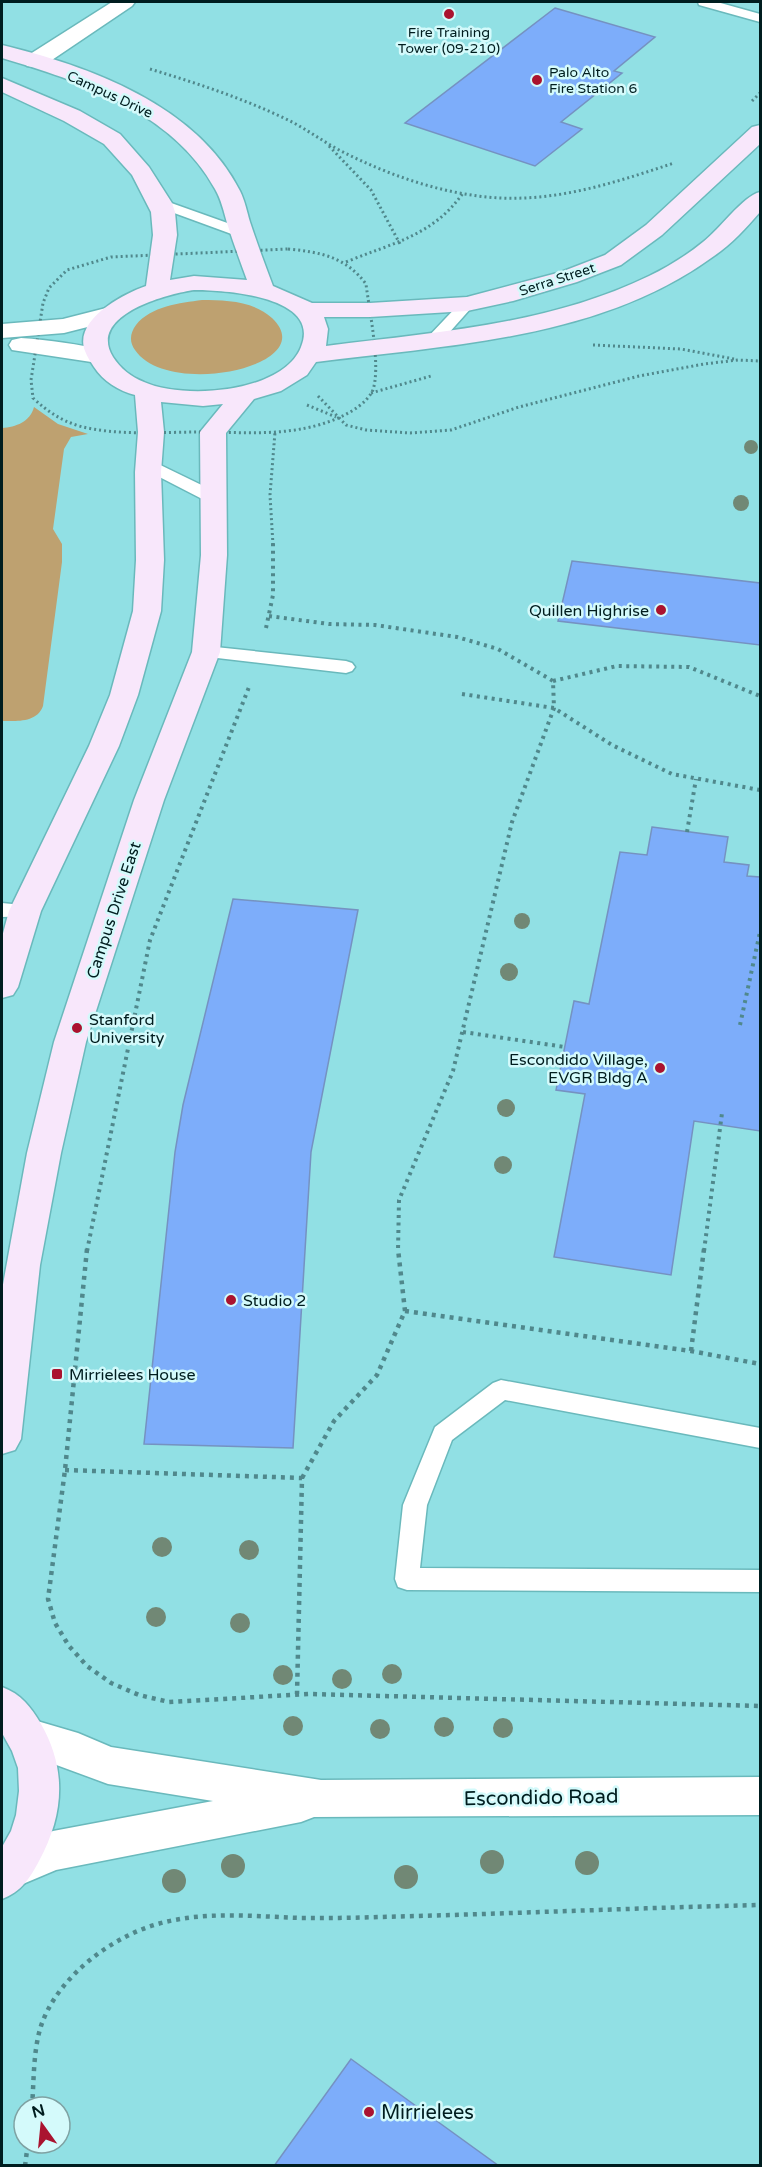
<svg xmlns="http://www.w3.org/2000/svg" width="762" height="2167" font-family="'Varela Round',sans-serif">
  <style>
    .green { fill: #bea170 }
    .building { fill: #7dadfa; stroke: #7592c1; stroke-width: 1.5 }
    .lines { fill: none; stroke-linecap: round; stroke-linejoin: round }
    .lane-casing { stroke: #6ab9bc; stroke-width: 3 }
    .street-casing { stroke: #6ab9bc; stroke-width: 3 }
    .secondary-casing { stroke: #6ab9bc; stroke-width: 3 }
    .path-far2 { stroke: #50888c; stroke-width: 3; stroke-dasharray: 2 3; stroke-linecap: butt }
    .path-far1 { stroke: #50888c; stroke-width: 4; stroke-dasharray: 3 4.5; stroke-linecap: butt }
    .path { stroke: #50888c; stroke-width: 4.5; stroke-dasharray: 4 5; stroke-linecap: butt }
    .lane { fill: #fff; fill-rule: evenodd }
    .street { fill: #fff; fill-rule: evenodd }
    .secondary { fill: #f8e7fb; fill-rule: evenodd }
    .tree { fill: #718875 }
    .poi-dot { fill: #aa132f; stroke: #d4fafb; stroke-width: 2 }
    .labels { text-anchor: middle; stroke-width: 5; stroke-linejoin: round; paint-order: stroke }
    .far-poi-label { font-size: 14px; fill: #001d1f; stroke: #d4fafb }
    .far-street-label { font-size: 14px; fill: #001d1f; stroke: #d4fafb }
    .poi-label { font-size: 16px; fill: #001d1f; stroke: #d4fafb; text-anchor: start }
    .street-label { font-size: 16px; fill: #001d1f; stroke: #d4fafb }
    .near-street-label { font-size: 20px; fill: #001d1f; stroke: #d4fafb }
    .near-poi-label { font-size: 20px; fill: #001d1f; stroke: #d4fafb; text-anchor: start }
  </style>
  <rect width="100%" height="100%" fill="#91e0e4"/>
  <path class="green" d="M202 300C225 300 254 301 272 318 323 366 168 399 135 350 129 342 130 333 136 325 151 306 180 303 202 300Z
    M34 407 58 424 88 434 71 437 64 449 53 529 62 544V562L43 706C37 723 16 721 2 721V428C16 427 30 422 34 407Z"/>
  <path class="building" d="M555 8 655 37 614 71 622 73 561 122 582 129 535 166 405 123Z
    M572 561 760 583V645L558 621Z
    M652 827 728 837 724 862 749 865 747 876 760 877V1131L694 1121 671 1275 554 1257 585 1094 556 1090 574 1001 589 1004 620 852 647 855Z
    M233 899 358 910 311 1152 293 1448 144 1444 175 1152 183 1105Z
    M351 2059 499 2166H274Z"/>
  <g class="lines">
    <defs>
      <path id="lane" d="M698 2H717L760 14V22L699 5Z
        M160 199 247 230 249 233 242 237 237 236 155 206 153 203Z
        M467 299 475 304 472 307 439 344H427L425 341 427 338 462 301Z
        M148 459 218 493 220 497 212 502 206 501 142 468 140 464 142 460Z
        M206 646 346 661 352 663 355 667 352 671 346 673 200 656 197 652 200 648Z
        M2 903 32 906 35 911 32 916 2 917Z
        M501 1380 760 1428V1448L505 1400 452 1440 427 1505 420 1568 760 1570V1592L407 1590 398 1587 395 1579 403 1505 435 1427 493 1383Z"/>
      <path id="street" d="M112 2H135L132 6 43 66 35 67 27 66 24 61 27 56Z
        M110 307 119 309 122 314 119 319 64 333 2 338V324L63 319Z
        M21 338C50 340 78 344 107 351L110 356 107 361 98 363 12 350 9 345 12 340Z
        M27 1718 78 1733 111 1747 321 1780 760 1777V1815L314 1817 301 1822 56 1870 11 1889 2 1885V1853L53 1831 213 1801 108 1784 13 1749 7 1736 13 1723Z"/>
      <path id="secondary" d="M2 45C89 66 197 105 240 191 245 201 247 212 250 222 257 243 265 265 273 286L312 303H370L467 297 561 272 605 255 646 225 752 127 760 125V144L662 235 621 265 577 282 513 301 467 311 370 317H324L328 329 326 346C436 332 548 325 649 276 668 267 687 255 703 242 719 230 743 196 760 192V212C746 228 732 244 714 256 601 339 451 345 316 362L307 375 281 391 254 399 226 433 227 555 220 652 164 800 86 1042 61 1153 40 1265 21 1439 15 1450 2 1454V1290L27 1153 54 1042 134 800 192 652 201 555 200 432 223 404 203 406 161 402 164 432 161 472 164 560 161 611 138 695 119 746 41 911 18 987 13 995 2 998V937L9 911 89 746 110 695 133 611 136 560 135 472 138 432 135 395C119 391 103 381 94 367 91 362 87 357 85 351 73 320 123 294 146 286L153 235 151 212 132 175 104 144 64 121 2 92V78L80 111 120 134 149 167 172 203 175 212 177 235 170 280 194 276 247 280C240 261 233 242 227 223 224 212 221 199 215 189 173 112 80 81 2 58ZM194 290C224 290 322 296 301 347 283 393 184 400 144 382 131 377 120 368 113 357 87 315 167 294 194 290Z
        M2 1687C21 1694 31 1707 41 1724 67 1769 64 1815 39 1861 30 1878 21 1892 2 1899V1847L11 1831 16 1815 19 1791 18 1768 12 1751 2 1733Z"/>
    </defs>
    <use href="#lane" class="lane-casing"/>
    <use href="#street" class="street-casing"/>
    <use href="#secondary" class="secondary-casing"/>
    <path class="path-far2" d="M150 69C196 83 242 98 286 119 305 128 322 141 341 151 396 179 462 201 524 198 575 196 626 179 674 163
      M752 101 760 93
      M329 146 371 190 400 244
      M288 249C320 252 346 257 366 284 369 309 382 371 372 392 360 413 324 425 301 429 268 435 234 432 201 432 162 432 117 436 79 426 60 420 47 411 33 398L31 380 43 303 49 288 67 270 111 257Z
      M346 262C392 243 433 236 463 193
      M593 345 681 349 734 359
      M371 393 431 376
      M318 396 346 425 366 430 410 433 451 430 519 407 639 376 704 364 738 360 760 361
      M307 405 336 417
      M273 545 270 495 275 432"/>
    <path class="path-far1" d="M269 616 329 624 375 625 457 637 498 649 553 681 554 708 512 822 453 1071 399 1200 398 1251
      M266 628 273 595V543
      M553 681 617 666 689 667 760 696
      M462 694 554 708 612 745 672 774 760 790
      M687 832 696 779
      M740 1025 760 932
      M463 1032 565 1047
      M87 1251 150 940 249 687
      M704 1251 722 1113"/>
    <path class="path" d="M87 1249 65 1470 48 1599 55 1623 69 1646 87 1666 111 1683 139 1695 169 1702 309 1694 760 1706
      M405 1311 691 1351 760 1364
      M691 1351 704 1249
      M65 1470 302 1478 297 1694
      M302 1478 334 1421 377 1375 405 1311 398 1249
      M32 2107C34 2081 33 2051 41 2026 54 1987 91 1954 127 1936 182 1908 242 1916 301 1918 327 1918 352 1918 378 1917 506 1914 633 1908 760 1905
      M25 2166 28 2143"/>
    <use href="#lane" class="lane"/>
    <use href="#street" class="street"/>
    <use href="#secondary" class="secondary"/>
  </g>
  <g class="tree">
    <circle cx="751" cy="447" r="7"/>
    <circle cx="741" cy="503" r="8"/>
    <circle cx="522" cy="921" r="8"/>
    <circle cx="509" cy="972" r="9"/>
    <circle cx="506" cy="1108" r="9"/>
    <circle cx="503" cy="1165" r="9"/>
    <circle cx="162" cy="1547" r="10"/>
    <circle cx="249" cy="1550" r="10"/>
    <circle cx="156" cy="1617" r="10"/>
    <circle cx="240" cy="1623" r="10"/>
    <circle cx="392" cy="1674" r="10"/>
    <circle cx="283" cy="1675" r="10"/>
    <circle cx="342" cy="1679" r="10"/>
    <circle cx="293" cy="1726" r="10"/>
    <circle cx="444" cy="1727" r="10"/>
    <circle cx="503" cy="1728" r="10"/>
    <circle cx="380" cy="1729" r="10"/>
    <circle cx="492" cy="1862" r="12"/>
    <circle cx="587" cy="1863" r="12"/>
    <circle cx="233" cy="1866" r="12"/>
    <circle cx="406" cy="1877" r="12"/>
    <circle cx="174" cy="1881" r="12"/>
  </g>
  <g class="poi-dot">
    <circle cx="449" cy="14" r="6"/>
    <circle cx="537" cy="80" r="6"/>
    <circle cx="661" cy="610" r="6"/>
    <circle cx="77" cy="1028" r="6"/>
    <circle cx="660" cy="1068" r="6"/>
    <circle cx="231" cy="1300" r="6"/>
    <rect x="51" y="1368" width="12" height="12" rx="3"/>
    <circle cx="369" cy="2112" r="6"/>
  </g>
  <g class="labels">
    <g class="far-poi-label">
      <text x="449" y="37">Fire Training<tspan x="449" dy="16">Tower (09-210)</tspan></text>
      <text x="549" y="77" text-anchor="start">Palo Alto<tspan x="549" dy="16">Fire Station 6</tspan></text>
    </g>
    <g class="far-street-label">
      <text transform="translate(110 94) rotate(25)" y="5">Campus Drive</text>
      <text transform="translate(557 279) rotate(-18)" y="5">Serra Street</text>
    </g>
    <g class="poi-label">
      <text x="649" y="616" text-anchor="end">Quillen Highrise</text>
      <text x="89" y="1025">Stanford<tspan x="89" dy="18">University</tspan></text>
      <text x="648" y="1065" text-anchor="end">Escondido Village,<tspan x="648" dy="18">EVGR Bldg A</tspan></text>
      <text x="243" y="1306">Studio 2</text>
      <text x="69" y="1380">Mirrielees House</text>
    </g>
    <g class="street-label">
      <text transform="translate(113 910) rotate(-72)" y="6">Campus Drive East</text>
    </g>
    <g class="near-street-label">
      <text transform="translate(541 1797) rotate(-1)" y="7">Escondido Road</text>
    </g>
    <g class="near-poi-label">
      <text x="381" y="2119">Mirrielees</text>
    </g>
  </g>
  <rect width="762" height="2167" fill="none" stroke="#001d1f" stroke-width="6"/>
  <g transform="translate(42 2125) rotate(345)"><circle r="28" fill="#d4fafb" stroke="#7fa2a3" stroke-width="1.5"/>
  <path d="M0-4.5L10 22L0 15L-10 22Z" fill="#aa132f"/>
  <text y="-9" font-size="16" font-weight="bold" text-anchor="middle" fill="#001d1f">N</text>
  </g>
</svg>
